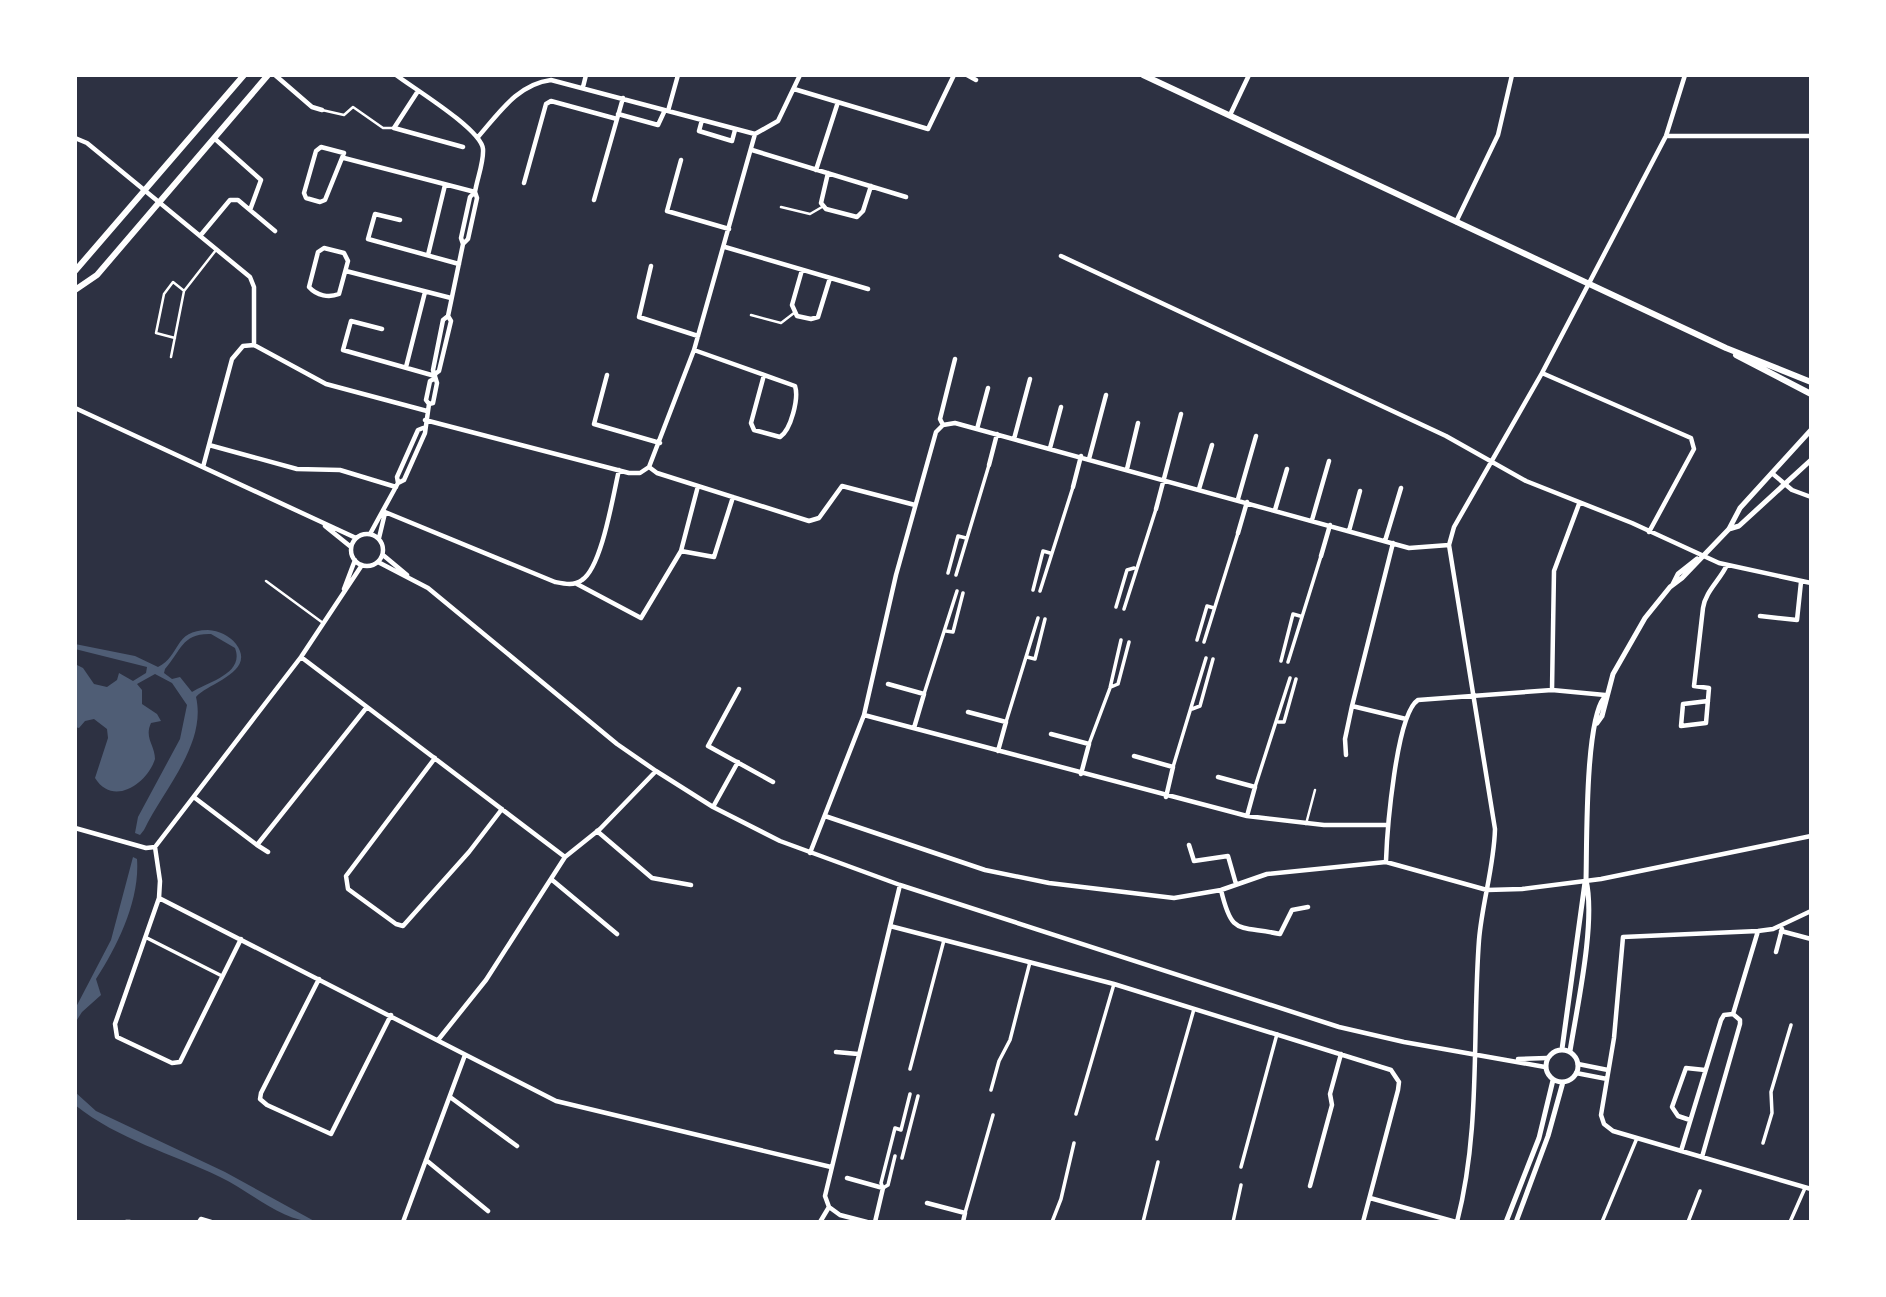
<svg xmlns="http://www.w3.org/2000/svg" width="1886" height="1297" font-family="Merriweather,serif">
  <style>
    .water { fill: #4f5d75; fill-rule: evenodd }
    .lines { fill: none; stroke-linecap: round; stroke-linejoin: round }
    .service { stroke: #fff; stroke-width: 2.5 }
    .pedestrian { stroke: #fff; stroke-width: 3.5 }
    .minor { stroke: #fff; stroke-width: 4.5 }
    .tertiary { stroke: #fff; stroke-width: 5 }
    .secondary { stroke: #fff; stroke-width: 6 }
  </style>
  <rect width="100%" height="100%" fill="#2d3142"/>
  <path class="water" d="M208 630C219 631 229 635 236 644 257 672 208 683 196 697 207 744 163 790 144 830L140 835 135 833 138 817 180 739 187 705 172 683 155 674 137 684 142 690V704L157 714 161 721 151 723C144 738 155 745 155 759 147 784 113 807 95 778L108 738 107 729 94 719 85 721 79 728 75 727V664L83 668 94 684 107 687 117 680 119 673 133 681 146 673 147 667 75 649V644L135 656 158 667C181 656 173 630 208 630ZM211 634 235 648C245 674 207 682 192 692L180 677 172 679 164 673 165 669C181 651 182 633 211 634Z
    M133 857 137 859C140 900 118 945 96 979L101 995 82 1012 75 1023V1009L111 940Z
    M75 1092 96 1111 225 1172 316 1222C282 1222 250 1191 220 1177 171 1153 119 1140 75 1105Z"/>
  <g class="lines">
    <path class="service" d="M322 110 344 115 353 107 383 128H394
      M781 207 810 214 822 207
      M751 315 781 323 794 313
      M175 338 156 333 164 294 173 282 183 290
      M171 357 184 291 216 250
      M266 581 323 623
      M1306 824 1315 790"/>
    <path class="pedestrian" d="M948 573 958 536 966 538
      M956 575 989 465
      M1033 590 1043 551 1050 553
      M1040 591 1073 487
      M1116 607 1127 570 1134 568
      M1124 609 1156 509
      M946 631 953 632 963 593
      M1197 640 1207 606 1214 608
      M1204 642 1238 533
      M1027 657 1035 659 1045 619
      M1281 661 1293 614 1300 616
      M1288 662 1321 556
      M1111 687 1118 684 1129 642
      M924 694 957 591
      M1192 709 1200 706 1213 659
      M1006 722 1038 618
      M1278 722H1284L1296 679
      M1089 744 1110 688 1121 640
      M1173 767 1206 658
      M1255 787 1290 678
      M147 938 222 976
      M910 1069 944 940
      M991 1090 999 1061 1010 1040 1030 962
      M1076 1114 1114 984
      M1157 1139 1194 1009
      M1763 1143 1772 1113 1771 1092 1791 1025
      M902 1158 918 1096
      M1241 1167 1277 1034
      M883 1188 881 1183 895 1128 901 1130 910 1094
      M883 1188 888 1185 895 1156
      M965 1213 993 1115
      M1052 1222 1061 1199 1074 1143
      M1143 1222 1158 1162
      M1233 1222 1241 1185
      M1602 1222 1637 1138
      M1688 1222 1700 1191
      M1790 1222 1805 1188"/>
    <path class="minor" d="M275 75 312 107 322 110
      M396 75C413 88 481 129 483 149 484 162 477 179 475 192L477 198 468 239 463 244
      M967 75 976 80
      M583 87 586 75
      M794 89 928 129 954 75
      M418 91 394 128 463 147
      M668 111 678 75
      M618 114 658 125 665 110
      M1230 115 1249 75
      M702 120 699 131 732 141 735 130
      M1666 136H1811
      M478 137C499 113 518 84 551 80L755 134 778 121 800 75
      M75 138 87 143 250 277 254 287V345L326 384 427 411
      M214 138 261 180 250 210
      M321 147 344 153 325 200 320 202 306 198 304 193 316 151Z
      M752 150 906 197
      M344 158 475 192
      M681 160 667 211 729 229
      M816 170 838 102
      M828 173 821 203 826 209 857 217 863 211 871 186
      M524 183 546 104 551 101 617 119
      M594 200 623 98
      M400 220 375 214 368 239 459 264
      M1456 222 1498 135 1512 75
      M200 236 230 200H238L275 231
      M725 247 868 289
      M324 248 344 253 348 261 339 294C329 298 317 296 309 287L318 252Z
      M428 255 445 185
      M1061 256 1446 436 1526 481 1632 523 1719 563 1811 583
      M651 266 639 317 698 336
      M802 270 792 305 797 316 811 319 818 317 830 278
      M346 271 451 298
      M382 329 351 321 343 350 435 376
      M694 350 795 386C799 398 791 430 780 437L754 430 751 423 764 375
      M406 367 425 292
      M1542 373 1691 438 1694 449 1649 532
      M435 374 439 371 451 321 448 316 463 244 461 238 470 197 475 192
      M607 375 594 424 660 443
      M429 404 426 400 430 381 434 379
      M75 408 356 538
      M425 420 629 473H640L649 467 694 350 755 134
      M943 425 940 419 955 359
      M977 429 988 388
      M1014 439 1030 379
      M209 445 297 469 340 470 396 487
      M1050 448 1061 407
      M1089 459 1106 395
      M989 465 997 434
      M203 467 232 359 243 346 254 345
      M649 467 657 473 809 521 819 518 842 486 915 505
      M1127 469 1138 423
      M1773 474 1792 490 1811 497
      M398 483 397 477 418 430 423 428
      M698 486 681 551 714 557 733 497
      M1073 487 1081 456
      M1199 489 1212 445
      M1238 499 1256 436
      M1156 509 1181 414
      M1275 510 1287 469
      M385 512 555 582C565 584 574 586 582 580 602 567 613 495 619 470
      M1312 520 1329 461
      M325 526 351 547
      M1349 531 1360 491
      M1238 533 1247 502
      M351 550a16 16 0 1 1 32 0a16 16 0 1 1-32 0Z
      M370 534 398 483 404 480 425 433 429 404 433 403 437 383 433 370 443 320 448 316
      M379 538 385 513
      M1385 541 1401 488
      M383 555 407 575
      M1321 556 1330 525
      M378 562 428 588 617 744 656 771 713 807 780 841 900 885 1339 1027 1404 1042 1545 1067
      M577 584 641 618 681 551
      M344 589 355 560
      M1760 616 1797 620 1801 582
      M301 657 565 857
      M888 684 924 694 914 728
      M739 689 708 746 773 782
      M1552 690 1554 571 1579 504
      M1708 701 1683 704 1681 726 1706 723 1709 688 1694 686 1703 608C1705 592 1720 580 1727 565
      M1352 706 1393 543
      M968 712 1006 722 998 751
      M864 715 896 575 936 432 943 425 955 423 1409 548 1449 545
      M1051 734 1089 744 1081 774
      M1346 755 1345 739 1352 706 1406 719
      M1134 756 1173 767 1166 797
      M435 758 346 876 348 889 396 924 403 926 469 852 502 809
      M1218 777 1255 787 1247 816
      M195 798 257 845 367 707
      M713 807 738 762
      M825 816 985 870 1049 883 1174 898 1221 890 1267 874 1386 862 1487 890 1522 889 1601 879 1811 836
      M75 828 146 848 155 847 301 657 362 565
      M597 831 652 878 691 885
      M257 845 268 852
      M1189 845 1194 861 1228 856 1236 884
      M155 847 160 881 159 898 556 1101 831 1167
      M810 853 864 715 1247 816 1324 825H1388
      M1386 861C1387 832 1396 714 1418 700L1552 690 1605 695
      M551 879 617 934
      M1221 890C1232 936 1237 925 1280 934L1292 910 1308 907
      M159 898 115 1024 117 1037 172 1063 180 1062 241 939
      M1811 911 1773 929 1758 931 1623 937 1614 1038 1601 1115 1604 1124 1613 1131 1811 1189
      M890 926 1114 984 1391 1070 1399 1082 1398 1090 1363 1222
      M1781 931 1811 939
      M1776 952 1782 929
      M319 979 261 1093 260 1099 267 1105 331 1134 391 1015
      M1733 1014 1758 931
      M438 1040 486 980 565 857 600 829 656 771
      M836 1052 858 1054
      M1518 1059 1547 1058
      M1578 1064 1608 1070
      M1576 1073 1607 1079
      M450 1097 517 1146
      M1690 1120 1678 1116 1672 1107 1686 1068 1705 1070
      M1681 1151 1721 1020 1724 1015 1733 1014 1740 1020V1024L1702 1157
      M426 1160 488 1211
      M847 1178 883 1188 875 1222
      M1310 1186 1332 1105 1330 1094 1341 1054
      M1370 1198 1456 1222
      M927 1203 965 1213 963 1222
      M829 1207 825 1196 900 885
      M829 1207 840 1215 867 1222
      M126 1222H130
      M199 1222 201 1219 211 1222
      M403 1222 465 1055
      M820 1222 829 1207
      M1457 1222C1481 1129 1472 1034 1479 940 1482 903 1494 867 1495 829L1449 545 1454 527 1542 373 1666 136 1685 75"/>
    <path class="tertiary" d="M1729 529 1739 526 1811 460
      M1673 584 1678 574 1697 559
      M1597 723 1602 716 1613 674 1645 618 1670 587 1682 578 1729 529 1740 508 1811 430
      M1562 1049 1585 882
      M1546 1066a16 16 0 1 1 32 0a16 16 0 1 1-32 0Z
      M1570 1051C1577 1007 1596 922 1586 880 1587 844 1585 722 1604 698
      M1506 1222 1539 1138 1553 1080
      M1516 1222 1548 1136 1563 1082"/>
    <path class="secondary" d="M1143 75 1726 348 1811 382
      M75 271 244 75
      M75 290 97 275 268 75
      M1736 355 1811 394"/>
  </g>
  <rect width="1886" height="1297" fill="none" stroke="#ffffff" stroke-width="154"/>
</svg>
